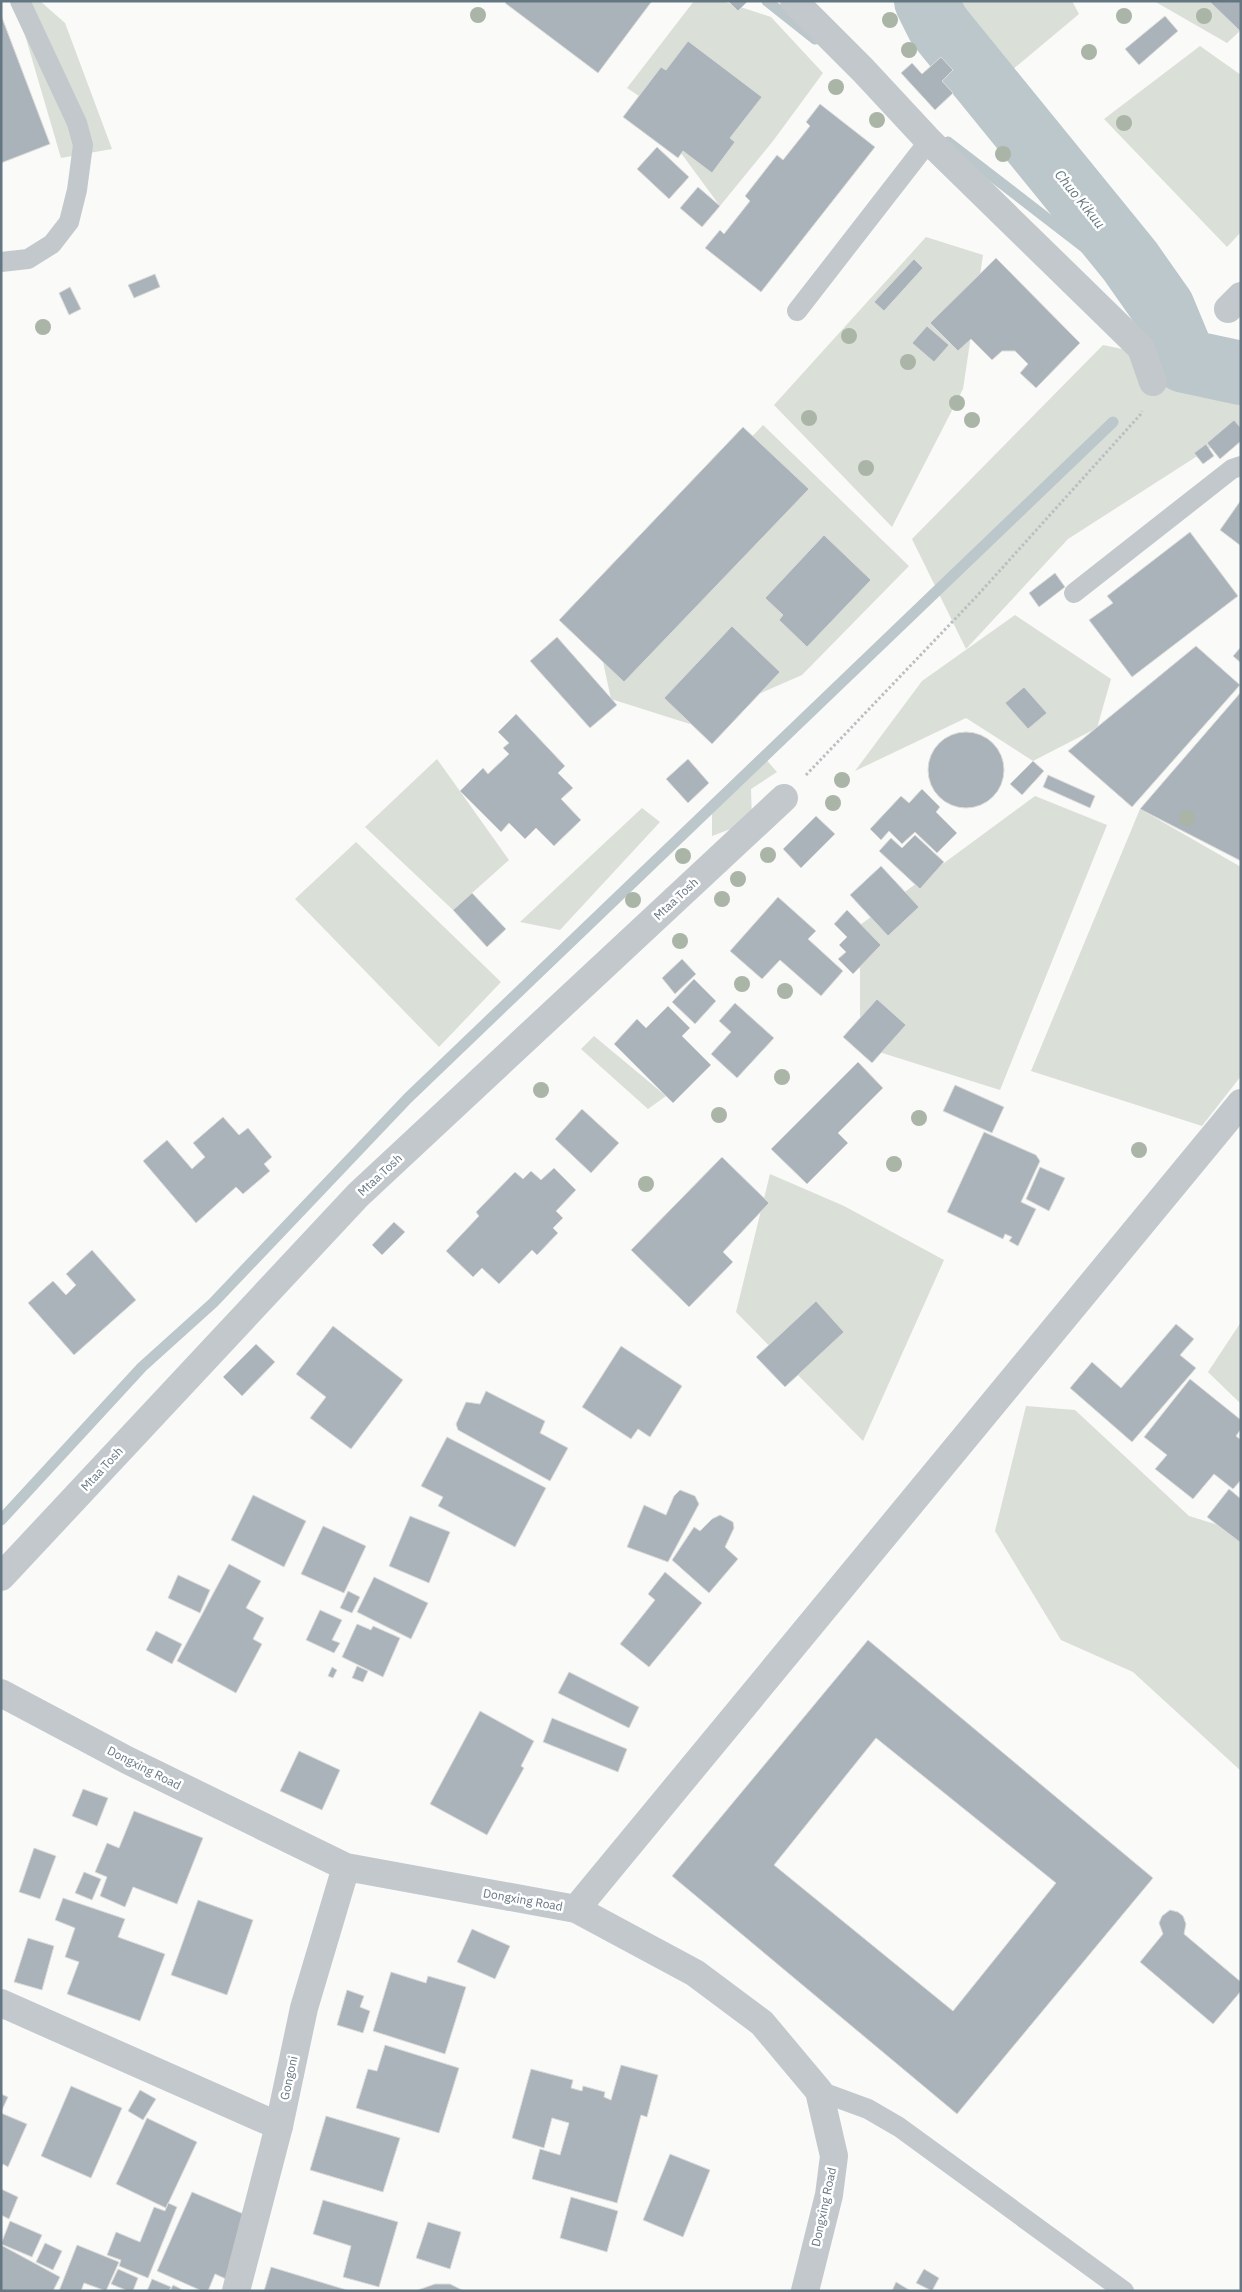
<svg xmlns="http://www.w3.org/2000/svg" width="1242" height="2292" font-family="'IBM Plex Sans',sans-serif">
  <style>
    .green { fill: #dadfd7 }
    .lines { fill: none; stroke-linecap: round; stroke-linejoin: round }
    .stream { stroke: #bbc7cb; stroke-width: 11 }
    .river { stroke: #bbc7cb; stroke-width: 64 }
    .building { fill: #aab3b9; stroke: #dcdcda; fill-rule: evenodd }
    .path { stroke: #bbbfc2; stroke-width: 3; stroke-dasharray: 2.5 2.5; stroke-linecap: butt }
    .service { stroke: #c3c8cc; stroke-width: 20 }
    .minor { stroke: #c3c8cc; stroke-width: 28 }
    .tertiary { stroke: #c3c8cc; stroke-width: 28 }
    .tree { fill: #aab4a7 }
    .labels { text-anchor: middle; stroke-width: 5; stroke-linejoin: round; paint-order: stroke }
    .street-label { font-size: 12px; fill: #657683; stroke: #fff }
    .water-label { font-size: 14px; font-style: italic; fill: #60757c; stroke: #fff }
  </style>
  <rect width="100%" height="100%" fill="#fafaf8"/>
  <path class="green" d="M15 1H40L65 23 112 149 61 158Z
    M694 1H722L771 17 823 73 773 141 720 206 639 96 627 88Z
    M951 1H1072L1079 14 1012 70Z
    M1154 1H1241V30L1227 43Z
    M1200 46 1241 75V232L1227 247 1104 119Z
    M926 237 983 255 963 389 892 527 774 405Z
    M1103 345 1241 374V428L1068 539 966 649 912 539Z
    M763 425 909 566 802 675 690 724 611 699 591 606Z
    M1015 615 1111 679 1097 728 1033 761 966 718 855 771 922 681Z
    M763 756 777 772 751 789 752 821 712 836V812Z
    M437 759 509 860 453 910 365 827Z
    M1035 796 1107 825 1000 1090 860 1046V925Z
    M642 808 660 822 560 930 520 922Z
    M1140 809 1241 867V1076L1202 1126 1031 1071Z
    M356 842 501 982 439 1047 295 899Z
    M594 1036 666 1096 648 1109 581 1049Z
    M770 1174 844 1206 944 1260 863 1441 736 1312Z
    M1241 1322V1404L1208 1372Z
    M1026 1406 1075 1410 1189 1516 1241 1532V1771L1133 1672 1061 1640 995 1531Z"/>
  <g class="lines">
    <path class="stream" d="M767 1 815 39
      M948 142 1163 308
      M1 1520 142 1367 213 1303 408 1098 1113 422"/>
    <path class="river" d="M926 1 938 25 1130 261 1163 308 1185 361 1241 373"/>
  </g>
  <path class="building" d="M507 1H652L598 73 505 3Z
    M728 1H748L738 11Z
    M1209 1H1241V32Z
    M1 15 50 144 1 163Z
    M1165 16 1178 31 1139 65 1125 49Z
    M688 41 762 97 730 138 735 142 712 173 683 151 678 158 623 117 661 67 666 70Z
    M941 57 953 70 942 81 953 93 935 110 901 73 912 63 922 74Z
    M820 104 875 147 761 292 705 248 720 230 724 234 750 201 745 196 777 155 783 160 810 126 806 122Z
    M657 147 689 177 669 199 637 169Z
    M698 187 720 206 702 227 680 208Z
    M996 258 1080 343 1036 388 1020 373 1028 364 1015 351H1002L992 360 971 339 958 351 930 323Z
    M914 259 923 268 884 311 874 302Z
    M155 274 160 287 134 298 128 285Z
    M70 287 81 309 69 315 59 293Z
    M927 326 949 345 934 362 912 343Z
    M1234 420 1241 428V441L1220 459 1207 443Z
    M743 427 809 489 624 682 559 620Z
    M1206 444 1214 456 1203 464 1194 453Z
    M1241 500V546L1220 530Z
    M1190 532 1238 596 1132 677 1089 620 1113 603 1107 596Z
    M824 535 871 580 807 647 779 620 783 615 765 598Z
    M1055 573 1065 587 1039 607 1029 593Z
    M732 626 780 672 712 744 664 698Z
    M557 637 617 705 590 728 530 661Z
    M1196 646 1240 685 1132 807 1068 751Z
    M1241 647V663L1233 656Z
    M1024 687 1047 713 1028 729 1005 703Z
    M1241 692V861L1140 809Z
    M516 714 565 766 558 773 573 788 561 799 581 820 554 846 536 828 525 839 509 823 501 832 460 791 483 768 488 774 509 754 503 748 509 743 498 732Z
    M928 770a38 38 0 1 1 76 0a38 38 0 1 1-76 0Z
    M688 759 709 783 688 803 666 779Z
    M1033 761 1044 771 1022 795 1010 784Z
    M1048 775 1095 796 1090 808 1043 787Z
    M922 789 940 807 936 812 957 833 937 853 915 832 902 844 889 831 881 840 870 829 901 796 909 803Z
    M816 816 835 834 801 868 783 849Z
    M915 835 944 862 920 889 879 851 891 838 902 848Z
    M881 866 919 907 888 936 850 895Z
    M472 893 506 929 487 947 453 910Z
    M778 897 816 931 808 939 843 971 821 996 780 960 762 979 730 951Z
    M847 910 881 945 853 974 838 959 846 952 839 945 847 937 834 924Z
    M682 959 696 974 675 994 662 978Z
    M694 979 716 1001 695 1024 672 1002Z
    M877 999 906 1025 872 1063 843 1037Z
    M735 1003 774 1038 737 1078 711 1054 731 1032 719 1021Z
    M668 1006 690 1028 682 1036 711 1065 673 1103 614 1044 637 1019 646 1028Z
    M858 1062 883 1088 838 1133 848 1143 807 1184 771 1149Z
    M955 1085 1004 1107 992 1133 943 1111Z
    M582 1109 619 1143 591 1173 555 1139Z
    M223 1117 239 1135 248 1128 272 1157 264 1164 270 1171 243 1194 236 1187 196 1223 143 1161 167 1140 192 1169 205 1157 193 1143Z
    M984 1132 1036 1155 1040 1161 1021 1202 1036 1209 1018 1246 1009 1241 1012 1237 1005 1234 1003 1239 947 1212Z
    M722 1157 769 1203 723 1252 733 1262 689 1307 631 1250Z
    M1040 1167 1065 1178 1049 1211 1026 1199Z
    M554 1168 576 1190 556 1211 563 1218 553 1228 558 1233 537 1255 532 1250 499 1284 482 1268 473 1277 446 1251 479 1216 476 1212 515 1172 523 1179 531 1171 541 1180Z
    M394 1222 405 1232 382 1255 372 1245Z
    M92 1250 136 1300 74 1355 28 1303 53 1281 66 1295 76 1285 66 1274Z
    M816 1301 844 1332 785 1387 756 1357Z
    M1176 1324 1194 1339 1180 1355 1196 1368 1132 1442 1070 1388 1092 1362 1121 1388Z
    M333 1326 403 1380 351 1449 310 1418 326 1397 296 1374Z
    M256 1344 275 1362 242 1396 223 1377Z
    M621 1346 682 1386 650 1437 638 1429 631 1439 582 1407Z
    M1190 1379 1241 1420V1429L1236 1436 1241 1440V1480L1233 1489 1214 1474 1193 1499 1155 1469 1167 1455 1144 1437Z
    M486 1391 545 1421 540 1433 568 1448 550 1481 458 1430 456 1424 466 1402 480 1404Z
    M447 1437 546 1488 515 1547 438 1506 443 1497 421 1486Z
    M1229 1489 1241 1499V1543L1207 1517Z
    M680 1490 695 1496 699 1504 668 1562 627 1547 644 1505 666 1515 674 1496Z
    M253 1495 306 1521 284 1567 231 1540Z
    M720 1515 733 1522 734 1528 725 1547 738 1559 709 1593 672 1560 694 1527 700 1531 712 1519Z
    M410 1516 450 1532 429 1583 389 1566Z
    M323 1526 366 1546 344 1593 301 1574Z
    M229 1564 261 1581 246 1608 264 1618 253 1639 262 1644 236 1693 177 1661Z
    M665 1572 702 1603 649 1667 620 1644 655 1600 648 1594Z
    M178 1575 210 1590 200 1613 168 1598Z
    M374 1577 428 1603 411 1639 357 1612Z
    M348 1591 360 1597 352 1613 340 1608Z
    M320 1610 342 1620 332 1640 340 1643 334 1653 306 1640Z
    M357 1624 371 1630 373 1626 400 1638 383 1677 342 1657Z
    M156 1631 182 1644 172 1664 146 1650Z
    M868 1640 1153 1878 957 2114 672 1876ZM876 1738 1056 1883 953 2011 774 1865Z
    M357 1666 368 1671 363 1682 352 1678Z
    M332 1667 337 1670 333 1678 328 1676Z
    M569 1672 639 1707 629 1728 558 1693Z
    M480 1711 534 1741 521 1766 524 1768 487 1835 430 1804Z
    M552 1718 627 1749 618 1772 543 1742Z
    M299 1751 340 1770 322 1810 280 1791Z
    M83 1789 108 1798 97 1826 72 1816Z
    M134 1811 203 1838 177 1904 133 1887 125 1907 100 1896 107 1877 95 1872 107 1843 119 1848Z
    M34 1848 56 1856 40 1899 19 1892Z
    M84 1872 101 1879 92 1900 75 1893Z
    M63 1898 125 1919 118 1937 165 1954 140 2021 67 1994 79 1962 65 1957 75 1928 55 1920Z
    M198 1900 253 1920 227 1995 171 1975Z
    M1170 1910 1178 1912 1183 1916 1186 1924 1184 1934 1241 1982V1991L1213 2024 1140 1962 1163 1934 1159 1923 1162 1916Z
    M472 1929 510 1946 495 1979 457 1962Z
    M28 1938 54 1946 42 1990 14 1982Z
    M391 1972 426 1983 428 1976 466 1987 445 2054 373 2031Z
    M347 1990 364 1996 360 2007 370 2011 363 2033 337 2025Z
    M385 2045 459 2068 439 2133 356 2108 368 2069 377 2071Z
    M621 2065 658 2075 647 2117 641 2115 617 2203 532 2179 540 2149 560 2155 569 2123 552 2118 544 2148 512 2138 531 2069 573 2080 571 2088 582 2091 583 2086 605 2092 604 2097 611 2100Z
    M71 2086 122 2108 91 2178 41 2156Z
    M140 2090 156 2099 143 2120 128 2111Z
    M1 2094 8 2097 1 2112Z
    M1 2113 27 2124 8 2167 3 2164 1 2168Z
    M326 2116 400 2138 383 2192 310 2170Z
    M147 2118 197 2142 166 2208 116 2184Z
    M670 2154 710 2170 683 2237 643 2220Z
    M1 2189 18 2197 9 2219 1 2215Z
    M192 2192 253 2218 226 2279 215 2274 208 2291H202L157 2271Z
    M571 2197 618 2211 607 2252 560 2238Z
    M323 2200 398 2222 379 2287 343 2277 351 2246 313 2234Z
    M168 2203 177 2207 148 2278 119 2266 121 2260 107 2255 116 2232 140 2242 154 2207 165 2211Z
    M10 2221 42 2235 32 2257 1 2244Z
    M428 2222 461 2232 450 2269 416 2258Z
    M45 2243 62 2251 53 2270 36 2262Z
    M1 2245 60 2277 53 2291H1Z
    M77 2245 119 2262 106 2291 84 2283 81 2291H59Z
    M271 2267 350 2291H264Z
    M118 2269 138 2278 133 2291H128L111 2284Z
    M924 2269 939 2278 932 2291 916 2283Z
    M152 2279 171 2287 169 2291H147Z
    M896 2282 911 2291H892Z
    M435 2284H450L464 2291H415Z
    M173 2285 185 2291H170Z"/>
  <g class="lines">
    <path class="path" d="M806 775 976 597 1140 415 1142 411"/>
    <path class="service" d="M1 262 28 259 52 244 69 222 77 190 83 145 77 123 20 1
      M797 311 929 141
      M1074 593 1232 469 1241 466
      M819 2091 868 2109 899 2127 1124 2291"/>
    <path class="minor" d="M794 1 863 70 929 141 1141 348 1153 382
      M1228 309 1241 296
      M1 1577 358 1195 784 798
      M576 1909 1241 1103
      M1 2003 279 2126"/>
    <path class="tertiary" d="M1 1693 127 1760 346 1867 576 1909 695 1973 762 2023 819 2091 834 2156 829 2195 805 2291
      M236 2291 279 2126 304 2008 346 1867"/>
  </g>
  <g class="tree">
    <circle cx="478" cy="15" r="8"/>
    <circle cx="1124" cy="16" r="8"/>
    <circle cx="1204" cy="16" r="8"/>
    <circle cx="890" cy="20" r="8"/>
    <circle cx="909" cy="50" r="8"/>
    <circle cx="1089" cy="52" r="8"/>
    <circle cx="836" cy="87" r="8"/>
    <circle cx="877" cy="120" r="8"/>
    <circle cx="1124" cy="123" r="8"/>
    <circle cx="1003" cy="154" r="8"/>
    <circle cx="43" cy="327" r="8"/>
    <circle cx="849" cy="336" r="8"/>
    <circle cx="908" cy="362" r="8"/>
    <circle cx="957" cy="403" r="8"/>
    <circle cx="809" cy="418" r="8"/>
    <circle cx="972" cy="420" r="8"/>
    <circle cx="866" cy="468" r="8"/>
    <circle cx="842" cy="780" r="8"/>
    <circle cx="833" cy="803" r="8"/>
    <circle cx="1187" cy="818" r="8"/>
    <circle cx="768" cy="855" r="8"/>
    <circle cx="683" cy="856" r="8"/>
    <circle cx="738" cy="879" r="8"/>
    <circle cx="722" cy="899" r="8"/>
    <circle cx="633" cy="900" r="8"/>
    <circle cx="680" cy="941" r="8"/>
    <circle cx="742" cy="984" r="8"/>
    <circle cx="785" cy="991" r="8"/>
    <circle cx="782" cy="1077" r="8"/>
    <circle cx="541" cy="1090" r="8"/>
    <circle cx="719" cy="1115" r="8"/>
    <circle cx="919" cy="1118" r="8"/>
    <circle cx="1139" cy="1150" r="8"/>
    <circle cx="894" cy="1164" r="8"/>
    <circle cx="646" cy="1184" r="8"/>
  </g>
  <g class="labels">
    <g class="street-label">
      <text transform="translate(676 899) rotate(-43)" y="4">Mtaa Tosh</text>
      <text transform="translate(380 1175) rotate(-43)" y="4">Mtaa Tosh</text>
      <text transform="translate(102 1469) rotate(-47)" y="4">Mtaa Tosh</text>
      <text transform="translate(144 1768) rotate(27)" y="4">Dongxing Road</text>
      <text transform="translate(523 1900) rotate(10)" y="4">Dongxing Road</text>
      <text transform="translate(289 2078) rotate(-78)" y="4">Gongoni</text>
      <text transform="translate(824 2207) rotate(-78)" y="4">Dongxing Road</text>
    </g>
    <g class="water-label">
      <text transform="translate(1080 199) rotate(51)" y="5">Chuo Kikuu</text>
    </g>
  </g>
  <rect width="1242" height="2292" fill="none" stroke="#657683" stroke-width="5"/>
</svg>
